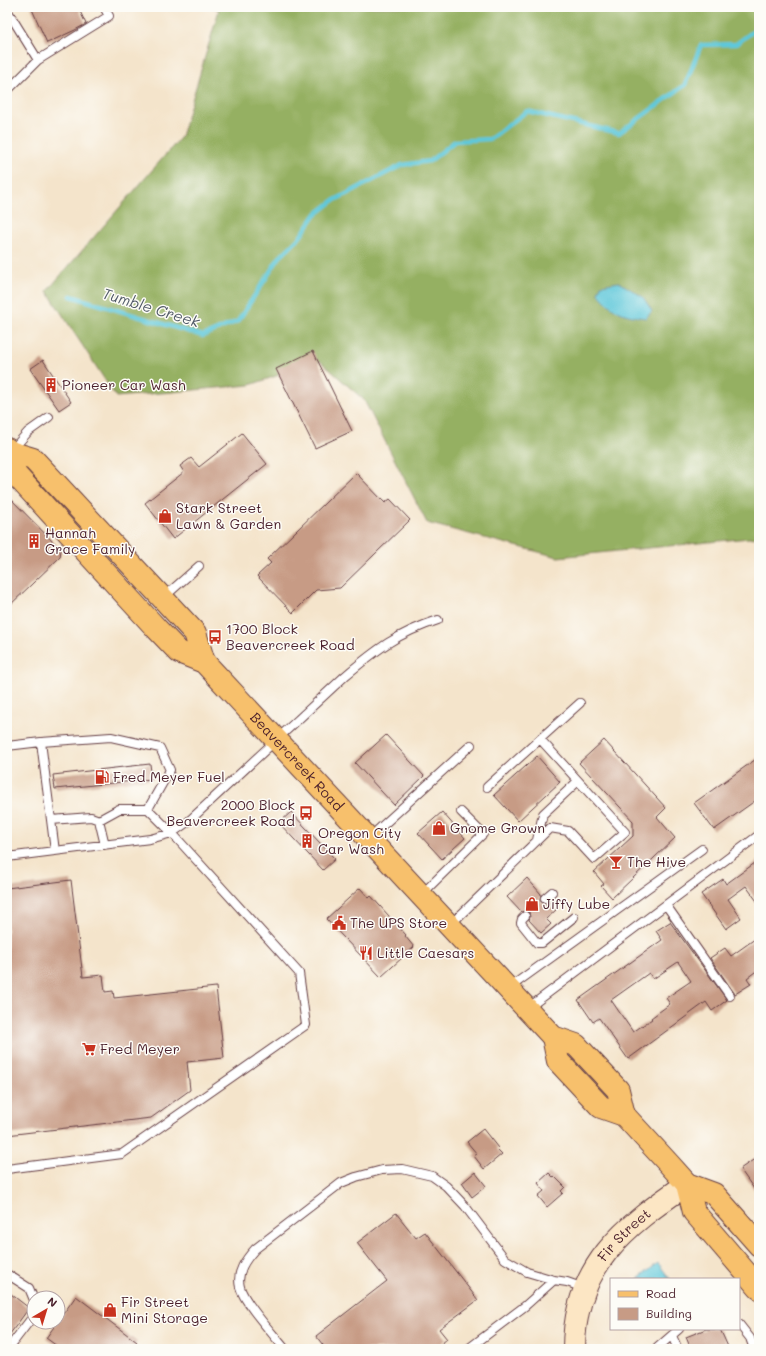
<svg xmlns="http://www.w3.org/2000/svg" width="766" height="1356" font-family="Mali,sans-serif">
  <style>
    .forest { fill: #95b062; stroke: #706846 }
    .water { fill: #5fc8da; stroke: #547482 }
    .lines { fill: none; stroke-linecap: round; stroke-linejoin: round }
    .stream { stroke: #5fc8da; stroke-width: 4.5 }
    .building { fill: #c79b85; fill-rule: evenodd }
    .lane-casing { stroke: #643d43; stroke-width: 10 }
    .secondary-casing { stroke: #643d43; stroke-width: 24 }
    .primary-casing { stroke: #643d43; stroke-width: 24 }
    .lane { stroke: #fff; stroke-width: 8 }
    .secondary { stroke: #fce6c4; stroke-width: 22 }
    .primary { stroke: #f7c06c; stroke-width: 22 }
    .labels { text-anchor: middle; stroke-width: 3; stroke-linejoin: round; paint-order: stroke }
    .poi-label { font-size: 14px; fill: #4a1f2b; stroke: #fdfcf7; text-anchor: start }
    .street-label { font-size: 14px; fill: #4a1f2b; stroke: #fdfcf7 }
    .water-label { font-size: 15px; font-style: italic; fill: #515a68; stroke: #fdfcf7 }
  </style>
  <rect width="100%" height="100%" fill="#fdfcf7"/>
  <filter id="ink" filterUnits="userSpaceOnUse"><feTurbulence type="fractalNoise" baseFrequency=".025" numOctaves="2"/><feDisplacementMap in="SourceGraphic" scale="8" xChannelSelector="R" yChannelSelector="G"/><feConvolveMatrix kernelMatrix="1 2 1 2 8 2 1 2 1" color-interpolation-filters="sRGB"/></filter>
  <filter id="wash" filterUnits="userSpaceOnUse"><feTurbulence type="fractalNoise" baseFrequency=".012" numOctaves="4" result="noise"/><feDisplacementMap in="SourceGraphic" scale="16" xChannelSelector="R" yChannelSelector="G"/><feGaussianBlur stdDeviation="0.9" result="paint"/><feColorMatrix in="noise" values="0 0 0 0 0 0 0 0 0 0 0 0 0 0 0 0 0 1.4 0 .05"/><feComposite in="paint" operator="in"/></filter>
  <g filter="url(#wash)">
    <rect width="100%" height="100%" fill="#f4e4cb"/>
    <path class="forest" d="M212 7H759V537L558 557 427 523 364 400 320 361 250 385 116 397 47 291 181 137 219 10Z"/>
    <path class="water" d="M619 282 643 297 652 311 646 318C621 315 614 312 598 293L601 285Z
      M658 1263 670 1279H638Z"/>
    <g class="lines">
      <path class="stream" d="M71 296 203 336 238 321 279 258 300 237 315 215 333 201 402 165 430 161 455 141 490 139 527 111 619 133 685 85 701 45 736 44 759 27"/>
    </g>
    <g id="blocks">
      <path class="building" d="M31 7H78L86 24 75 30 47 43Z
        M313 351 352 431 315 448 276 369Z
        M43 360 71 402 59 410 30 369Z
        M242 433 267 464 173 539 145 503 184 472 180 466 191 458 199 467Z
        M356 473 385 503 390 499 410 520 340 588 316 590 293 613 257 576 271 563 267 559Z
        M7 495 61 550 60 557 7 608Z
        M386 735 424 776 394 805 355 763Z
        M604 740 666 808 657 817 675 838 612 898 601 886 604 884 594 872 633 836V821L579 763Z
        M537 756 560 782 518 821 494 795Z
        M759 757V798L714 830 694 803Z
        M150 764 152 779 55 789 53 775Z
        M291 812 335 859 323 870 279 823Z
        M442 812 465 838 442 859 418 833Z
        M759 860V904L746 886 728 899 741 918 726 929 701 894 723 879 726 884Z
        M527 878 541 894 540 899 541 902 546 903 549 902 556 910 546 919 551 924 541 933 529 920 530 917 529 912 526 911 521 912 507 897Z
        M71 880 83 977 103 975 105 992 113 991 114 998 216 987 224 1058 187 1062 190 1090 151 1118 7 1135V888Z
        M360 888 369 898 371 896 406 935 405 936 414 947 381 977 326 919Z
        M670 922 727 1000 712 1011 706 1002 628 1059 599 1018 593 1022 578 1000 662 940 656 931ZM678 962 691 981 666 998 670 1004 651 1018 652 1019 633 1032 611 1000 649 973 653 979Z
        M759 936V969L747 978 751 984 735 994 710 958 725 948 731 956Z
        M483 1129 498 1148 497 1149 502 1154 484 1169 474 1156 477 1154 467 1142Z
        M759 1156V1196L740 1169Z
        M475 1172 486 1186 472 1197 462 1183Z
        M549 1173 553 1177 554 1176 565 1187 561 1191 563 1193 547 1207 538 1196 544 1191 538 1183Z
        M396 1213 416 1238 425 1232 478 1300 439 1329 447 1339 435 1349H326L316 1336 387 1281 357 1243Z
        M7 1291 29 1308 7 1338Z
        M76 1296 137 1342 132 1349H61L46 1338Z
        M706 1329H720L729 1349H691L686 1337Z"/>
    </g>
  </g>
  <g filter="url(#ink)">
    <use href="#blocks" fill-opacity="0" stroke="#643d43" stroke-width="1"/>
    <g class="lines">
      <defs>
        <path id="lane" d="M7 10 38 60 109 16 104 7
          M7 91 38 60
          M12 450 28 432 49 417
          M163 598 199 566
          M540 739 580 703
          M7 746 41 742 55 851
          M51 820 91 817 99 820 105 845
          M99 820 119 809H148
          M369 838 471 745
          M537 840 543 814 578 781
          M7 857 150 839 172 833 189 821 345 676C377 649 398 633 438 620
          M421 895 483 834 461 812
          M545 898 552 892
          M666 905 730 996
          M525 916 522 919 521 923 537 943H542L574 917
          M450 925 550 828 568 831 594 859 625 832 540 739 487 787
          M509 988 702 849
          M528 1008 759 835
          M7 1169 122 1154 306 1025 299 973 172 833 148 809 170 770 160 748 111 737 41 742
          M7 1274 29 1288 34 1300
          M739 1324 750 1338 754 1349
          M672 1336 678 1349
          M8 1349 34 1315
          M285 1349C274 1335 244 1303 240 1287 236 1272 246 1259 255 1249L341 1183 356 1177 382 1170 402 1169 432 1176 446 1186 465 1206 505 1259 527 1272 554 1280 567 1282 584 1288
          M468 1349 525 1306 554 1280
          M656 1349 679 1329"/>
        <g id="secondary">
          <path id="s1" d="M574 1349C574 1266 624 1227 687 1184"/>
        </g>
        <g id="primary">
          <path id="s2" d="M7 449 10 452 15 474 156 628 179 652 204 662 553 1037 576 1045 618 1090 624 1115 669 1164 687 1184 714 1194 759 1245"/>
          <path d="M10 452 33 459 195 633 204 662"/>
          <path d="M553 1037 558 1061 601 1107 624 1115"/>
          <path d="M687 1184 694 1212 759 1288"/>
        </g>
      </defs>
      <use href="#lane" class="lane-casing"/>
      <use href="#secondary" class="secondary-casing"/>
      <use href="#primary" class="primary-casing"/>
      <use href="#lane" class="lane"/>
      <use href="#secondary" class="secondary"/>
      <use href="#primary" class="primary"/>
    </g>
  </g>
  <defs>
    <symbol id="building-bare" viewBox="-9 -9 18 18"><path d="M-4-6H4V6H1V3H-1V6H-4ZM-2.5-4.3h1.7v1.8h-1.7ZM.8-4.3h1.7v1.8H.8ZM-2.5-1h1.7V.8h-1.7ZM.8-1h1.7V.8H.8Z" fill="#c8321e" stroke="#fdfcf7" stroke-width="2.5" paint-order="stroke"/></symbol>
    <symbol id="shop-bare" viewBox="-9 -9 18 18"><path d="M-5-2.5h2.3a2.7 3.5 0 0 1 5.4 0H5L5.5 6h-11ZM-1.5-2.5h3a1.5 2.3 0 0 0-3 0Z" fill="#c8321e" stroke="#fdfcf7" stroke-width="2.5" paint-order="stroke"/></symbol>
    <symbol id="bus-bare" viewBox="-9 -9 18 18"><path d="M-5-6H5V4H4V6H2V4H-2V6H-4V4H-5ZM-3.5-4V0h7V-4ZM-3.5 1.2v1.5H-2V1.2ZM2 1.2v1.5H3.5V1.2Z" fill="#c8321e" stroke="#fdfcf7" stroke-width="2.5" paint-order="stroke"/></symbol>
    <symbol id="fuel-bare" viewBox="-9 -9 18 18"><path d="M-5.5-6h7V0h2V4h1.3V-2.5L3-4.5l.8-.8L6-3V5H2.5V1h-1V6h-7ZM-4.2-4.7v3.2H.2V-4.7Z" fill="#c8321e" stroke="#fdfcf7" stroke-width="2.5" paint-order="stroke"/></symbol>
    <symbol id="bar-bare" viewBox="-9 -9 18 18"><path d="M-6-5H6L.8 .8V4.5H3.5V6h-7V4.5H-.8V.8Z" fill="#c8321e" stroke="#fdfcf7" stroke-width="2.5" paint-order="stroke"/></symbol>
    <symbol id="civic-bare" viewBox="-9 -9 18 18"><path d="M-.6-6.5H3V-4.5H.6V-3L4-1V1h2V6H-6V1h2V-1L-.6-3ZM-1.2 2.5V6h2.4V2.5Z" fill="#c8321e" stroke="#fdfcf7" stroke-width="2.5" paint-order="stroke"/></symbol>
    <symbol id="restaurant-bare" viewBox="-9 -9 18 18"><path d="M-5-6h1v4h1v-4h1v4h1v-4h1v5L-1.5 .5V6h-2V.5L-5-1ZM5-6V6H3V1.5H1.5Q1.5-4 5-6Z" fill="#c8321e" stroke="#fdfcf7" stroke-width="2.5" paint-order="stroke"/></symbol>
    <symbol id="supermarket-bare" viewBox="-9 -9 18 18"><path d="M-6-5.5h2.5l.6 2H6L4.5 2H-2.5L-4.4-4H-6ZM-1.5 3.2a1.3 1.3 0 1 0 .1 0ZM3 3.2a1.3 1.3 0 1 0 .1 0Z" fill="#c8321e" stroke="#fdfcf7" stroke-width="2.5" paint-order="stroke"/></symbol>
  </defs>
  <g fill-rule="evenodd">
    <use href="#building-bare" x="41" y="375" width="20" height="20"/>
    <use href="#shop-bare" x="155" y="506" width="20" height="20"/>
    <use href="#building-bare" x="24" y="531" width="20" height="20"/>
    <use href="#bus-bare" x="205" y="627" width="20" height="20"/>
    <use href="#fuel-bare" x="92" y="767" width="20" height="20"/>
    <use href="#bus-bare" x="296" y="803" width="20" height="20"/>
    <use href="#shop-bare" x="429" y="818" width="20" height="20"/>
    <use href="#building-bare" x="297" y="831" width="20" height="20"/>
    <use href="#bar-bare" x="606" y="852" width="20" height="20"/>
    <use href="#shop-bare" x="522" y="894" width="20" height="20"/>
    <use href="#civic-bare" x="329" y="913" width="20" height="20"/>
    <use href="#restaurant-bare" x="356" y="943" width="20" height="20"/>
    <use href="#supermarket-bare" x="79" y="1039" width="20" height="20"/>
    <use href="#shop-bare" x="100" y="1300" width="20" height="20"/>
  </g>
  <g class="labels">
    <g class="poi-label">
      <text x="62" y="390">Pioneer Car Wash</text>
      <text x="176" y="513">Stark Street<tspan x="176" dy="16">Lawn &amp; Garden</tspan></text>
      <text x="45" y="538">Hannah<tspan x="45" dy="16">Grace Family</tspan></text>
      <text x="226" y="634">1700 Block<tspan x="226" dy="16">Beavercreek Road</tspan></text>
      <text x="113" y="782">Fred Meyer Fuel</text>
      <text x="295" y="810" text-anchor="end">2000 Block<tspan x="295" dy="16">Beavercreek Road</tspan></text>
      <text x="450" y="833">Gnome Grown</text>
      <text x="318" y="838">Oregon City<tspan x="318" dy="16">Car Wash</tspan></text>
      <text x="627" y="867">The Hive</text>
      <text x="543" y="909">Jiffy Lube</text>
      <text x="350" y="928">The UPS Store</text>
      <text x="377" y="958">Little Caesars</text>
      <text x="100" y="1054">Fred Meyer</text>
      <text x="121" y="1307">Fir Street<tspan x="121" dy="16">Mini Storage</tspan></text>
    </g>
    <g class="street-label">
      <text dy="5" stroke="none"><textPath href="#s2" startOffset="432">Beavercreek Road</textPath></text>
      <text dy="5" stroke="none"><textPath href="#s1" startOffset="129">Fir Street</textPath></text>
    </g>
    <g class="water-label">
      <text transform="translate(151 308) rotate(17)" y="5">Tumble Creek</text>
    </g>
  </g>
  <rect width="766" height="1356" fill="none" stroke="#fdfcf7" stroke-width="24"/>
  <rect x="610" y="1278" width="130" height="52" fill="#fdfcf7" stroke="#b5a4a5"/>
  <rect x="618" y="1291" width="20" height="6" fill="#f7c06c" stroke="#b5a4a5"/>
  <text x="646" y="1298" font-size="12" fill="#4a1f2b">Road</text>
  <rect x="618" y="1308" width="20" height="12" fill="#c79b85" stroke="#b5a4a5"/>
  <text x="646" y="1318" font-size="12" fill="#4a1f2b">Building</text>
  <g transform="translate(46 1310) rotate(38)"><circle r="19" fill="#fdfcf7" stroke="#b5a4a5"/>
  <path d="M0-3L7 15L0 10L-7 15Z" fill="#c8321e"/>
  <text y="-6" font-size="11" font-weight="bold" text-anchor="middle" fill="#4a1f2b">N</text>
  </g>
</svg>
